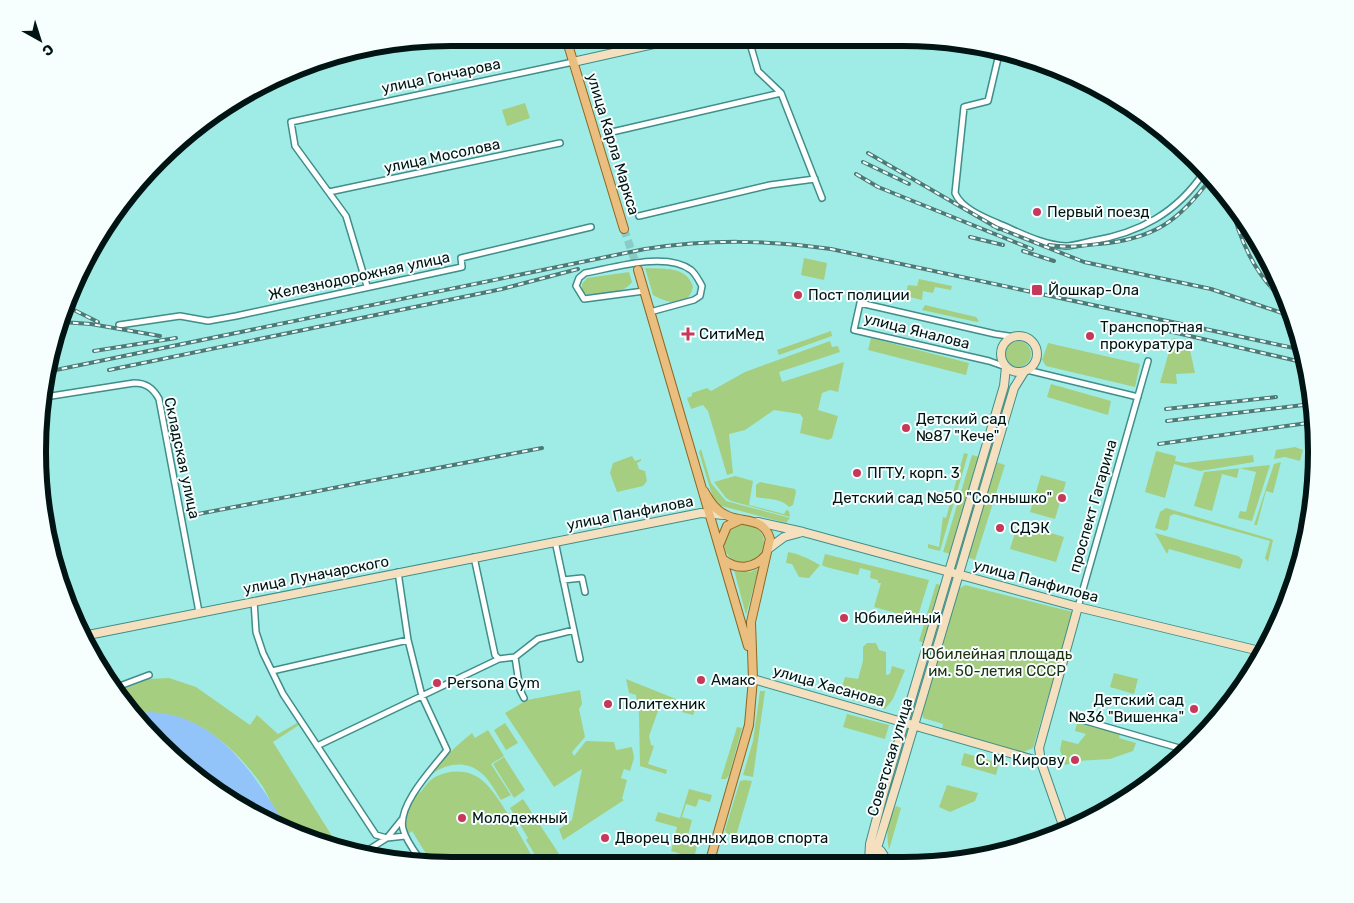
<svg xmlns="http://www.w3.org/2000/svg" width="1354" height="903" font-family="Rubik,sans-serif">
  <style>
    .green { fill: #a5ce80 }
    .water { fill: #92c3f9 }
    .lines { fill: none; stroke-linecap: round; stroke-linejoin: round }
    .primary-tunnel { stroke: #87ccc7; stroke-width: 8; stroke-dasharray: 8 4; stroke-linecap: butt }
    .street-casing { stroke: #408d89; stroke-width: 8 }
    .secondary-casing { stroke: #408d89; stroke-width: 10 }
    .primary-casing { stroke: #8f6721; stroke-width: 10 }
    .street { stroke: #fff; stroke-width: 5 }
    .secondary { stroke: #f4dfbe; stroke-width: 8 }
    .primary { stroke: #eabe7e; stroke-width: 8 }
    .rail-casing { stroke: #4b7a77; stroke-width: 4 }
    .rail { stroke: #f7fefe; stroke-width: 2; stroke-dasharray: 5.5; stroke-linecap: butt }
    .poi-dot { fill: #c7385b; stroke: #f7fefe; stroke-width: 2 }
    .labels { text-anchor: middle; stroke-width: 4; stroke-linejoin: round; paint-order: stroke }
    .street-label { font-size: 15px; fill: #001413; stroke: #f7fefe }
    .poi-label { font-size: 15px; fill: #001413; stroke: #f7fefe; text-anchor: start }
    .park-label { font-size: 15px; fill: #203010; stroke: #f7fefe }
    .rim { fill: none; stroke: #001413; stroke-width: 6 }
  </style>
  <rect width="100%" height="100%" fill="#9fece7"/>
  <path class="green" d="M525 103 530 118 507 126 502 110Z
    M804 258 827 263 824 280 801 275Z
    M645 268C664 269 687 266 693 287 688 309 667 303 653 295Z
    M629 272 632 282C624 294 593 302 582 291V284L587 278Z
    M919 279 952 286 951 290 935 287 933 293 923 291 922 300 905 296 908 285 917 286Z
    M925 305 976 317 979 321 977 322 922 310Z
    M831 331 832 336 779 355 777 350Z
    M871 338 969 363 966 375 868 350Z
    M1173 338 1188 341 1195 373 1176 374 1177 384 1160 383Z
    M1005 354a13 13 0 1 1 26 0a13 13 0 1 1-26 0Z
    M830 341 832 347 838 346 840 352 779 372 782 382 844 362 838 392 830 390 822 393 818 410 838 416 832 438 828 440 800 433 803 418 800 414 774 410 745 430 729 434 733 473 727 475 708 411 703 405 691 409 687 398 692 396V393L707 388 711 391 745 372Z
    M1048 343 1140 364 1135 387 1046 366 1042 360Z
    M1051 384 1111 401 1108 415 1047 397Z
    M1005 394 1008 395 960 555H958Z
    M1295 447 1303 450 1300 461 1285 457 1274 459 1276 450Z
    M701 449 711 483 726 501 790 518 786 523 718 505 713 498 699 452Z
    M1156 451 1176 456 1175 461 1185 463 1253 455 1254 462 1200 471 1174 464 1165 498 1145 492Z
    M964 453 968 454 940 551 928 548V544L939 547 943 517 946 518Z
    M972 455 980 457 951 554 943 552Z
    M632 456 635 461 641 459V461L637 463 639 469 645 471 647 481 643 486 617 492 610 473 613 463Z
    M996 462 1005 465 975 560 967 557Z
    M1281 462 1273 493 1266 491 1257 525H1254L1274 464Z
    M1270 465 1252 521 1238 518 1240 511 1246 512 1256 472 1239 468 1237 478 1222 474 1212 511 1194 506 1204 472Z
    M1314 465 1313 506 1301 503 1308 473H1312Z
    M1041 475 1066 482 1055 519 1030 512Z
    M735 476 753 481 749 505 784 514 786 510 789 511 790 517 731 501 726 498 714 482Z
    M760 482 795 489 796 492 793 505 789 507C782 498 765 499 756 497V485Z
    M1166 508 1271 539 1273 540 1268 562 1265 558 1270 541 1174 514 1170 516 1168 529 1165 531 1155 528 1160 512Z
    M1018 523 1064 537 1056 562 1010 549Z
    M724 543a20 20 0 1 1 40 0a20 20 0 1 1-40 0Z
    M1155 533 1238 556 1243 560 1240 569 1169 549 1167 554Z
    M788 552C800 554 809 559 820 565L809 578 799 577 792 564 786 563Z
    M825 554 929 580 917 619 874 607 881 583H878V580L870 578 871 571 860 568 858 575 826 567 822 565Z
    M759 568 746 615 734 570 751 572Z
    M936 584 941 585 924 643 919 641Z
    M965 585 1073 612 1033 748 1021 753 942 730 943 724 923 718 922 712 957 590Z
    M867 643H876L879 650 886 652V675L890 674 892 666 905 670 893 699 885 709 852 700 851 690 842 687 845 677 858 679 863 661V647Z
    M1114 673 1138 679 1134 694 1110 687Z
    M169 678 196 687 250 725 257 715 278 734 297 723 299 725 273 742 337 844C324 840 299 836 289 829 280 823 269 797 263 787 236 747 190 706 138 714L119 691 149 679Z
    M626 679 696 707 693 715 682 712 683 708 662 700 649 736 651 745 654 746 648 764 667 770 666 774 640 766 639 714 636 695 629 693Z
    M580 690 582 704 579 709 585 737 572 752 574 756 586 741 614 742 616 750 632 747 634 758 630 771 624 769 621 778 627 780 622 799 624 800 563 840 559 829 572 820 582 769 554 787 505 713 527 700Z
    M760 691H765L753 777 743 775 753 741Z
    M847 714 889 725 885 739 843 727Z
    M505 723 518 743 506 750 494 730Z
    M1077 723 1120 734 1119 738 1136 743 1133 751 1110 759 1078 761 1065 765 1060 750 1062 740 1078 744 1086 734 1075 731Z
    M737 727 742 728 729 775 726 779H721Z
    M488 730 504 756 491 764 511 795 501 800C495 791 489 779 480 772 459 755 426 769 419 794 424 788 428 781 435 777 450 769 470 769 483 781 499 794 524 843 536 863L431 862 412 831 407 835C406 830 404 824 405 819 405 814 409 809 411 805 426 776 447 753 472 733L475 738Z
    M964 753 999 763 996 775 961 765Z
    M504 757 525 790 514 798 493 764Z
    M744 780 752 781 736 836 727 834 725 830 740 781Z
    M947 785 978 793 975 801 950 812 939 807Z
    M689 789 712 795 710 802 699 799 696 807 686 804 682 817 692 820 687 839 698 842 694 858 671 851 677 827 655 821 658 812 680 818Z
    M523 799 565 863H540L526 840 528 838 510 808Z
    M896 806 901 808 889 850C886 834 887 821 896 806Z"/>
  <path class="water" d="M148 712C219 714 255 776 288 829L269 823 178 763 138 714Z"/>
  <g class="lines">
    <path class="primary-tunnel" d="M624 229 638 270"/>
    <defs>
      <path id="street" d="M749 40 758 71 781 93 822 198
        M999 54 988 101 964 107 955 193C961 208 983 217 997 223 1019 232 1042 245 1066 246 1074 246 1083 243 1092 241 1139 233 1177 213 1204 172
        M612 132 781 93
        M329 192 560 143
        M639 216 770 185 815 179
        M367 286 346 216 295 146 291 122 573 62
        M644 291 584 299 576 286 579 278 585 273C613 268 666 251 691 270 696 274 699 281 702 286L700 296 694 300 650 312
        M119 325 180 316 208 321 236 316 462 267 461 258 591 227
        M1006 367 989 361 854 330 860 303 995 334 1015 337
        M1027 370 1138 397
        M45 397 134 383C146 383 153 388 159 399L199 612
        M555 541 580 659
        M474 557 495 655 499 659
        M398 572 408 640 422 696 447 750C433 768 397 805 403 829 406 841 415 852 422 862
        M563 580 582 578 585 592
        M254 601 256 632 263 653 283 694 376 835 387 838 405 836
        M1078 607 1148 361
        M515 657 538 639 574 630
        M272 671 408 640
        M117 687 149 675
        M1079 719 1186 750
        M317 746 499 659 515 657 520 690 524 698
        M365 852 387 838 403 818"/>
      <path id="secondary" d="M573 62 676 39
        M1001 354a18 18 0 1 1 36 0a18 18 0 1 1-36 0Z
        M758 522 803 532 1078 607 1264 652
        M768 549 784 537 799 533
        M83 636 701 513 724 515
        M753 679 1041 762
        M1065 831 1041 762 1039 748 1078 607
        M874 846 881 851 889 864
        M869 861 870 844 884 791 1004 386 1006 367
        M869 864 877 848 899 776 1014 388 1024 372"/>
      <path id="primary" d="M566 38 624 229
        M638 270 748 646
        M704 491C710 502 716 511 728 516 745 523 764 517 770 539L751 622 753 679 749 725 709 864
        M720 543 727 526 740 520
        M724 560C738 571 755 568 766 555"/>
    </defs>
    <use href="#street" class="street-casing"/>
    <use href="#secondary" class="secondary-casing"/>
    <use href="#primary" class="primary-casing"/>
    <use href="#street" class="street"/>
    <use href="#secondary" class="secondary"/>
    <use href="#primary" class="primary"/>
    <defs>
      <path id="rail" d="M868 153 999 229
        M863 162 909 184
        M856 174 878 187 1032 249
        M1229 197C1239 239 1254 275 1287 303
        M993 226 1084 262 1211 289 1288 315
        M970 237 1003 245
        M1049 245C1066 248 1082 246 1099 244 1154 239 1179 221 1211 178
        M1023 251 1054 261
        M66 306 98 322
        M62 322 91 324 160 336
        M1164 330 1306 363
        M94 351 176 338
        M109 370 502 289 578 269
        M51 371 645 249C712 239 764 240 831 249L1303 350
        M1166 409 1276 397
        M1167 421 1312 404
        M1159 444 1315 422
        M198 514 542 448"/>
    </defs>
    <use href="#rail" class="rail-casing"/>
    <use href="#rail" class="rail"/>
  </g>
  <g class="poi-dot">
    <circle cx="1037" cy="212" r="5"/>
    <rect x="1031" y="284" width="12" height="12" rx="2.5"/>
    <circle cx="798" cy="295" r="5"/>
    <path d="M685.5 326.5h5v5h5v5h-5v5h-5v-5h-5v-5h5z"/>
    <circle cx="1090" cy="336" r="5"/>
    <circle cx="906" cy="428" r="5"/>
    <circle cx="857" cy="473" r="5"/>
    <circle cx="1062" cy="498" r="5"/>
    <circle cx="1000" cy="528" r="5"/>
    <circle cx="844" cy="618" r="5"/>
    <circle cx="701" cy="680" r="5"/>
    <circle cx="437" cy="683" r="5"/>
    <circle cx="608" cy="704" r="5"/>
    <circle cx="1194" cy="709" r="5"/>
    <circle cx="1075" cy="760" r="5"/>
    <circle cx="462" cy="818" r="5"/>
    <circle cx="605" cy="838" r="5"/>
  </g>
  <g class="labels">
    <g class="street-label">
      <text transform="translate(441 76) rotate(-12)" y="5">улица Гончарова</text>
      <text transform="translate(613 144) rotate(73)" y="5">улица Карла Маркса</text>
      <text transform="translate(442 156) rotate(-12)" y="5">улица Мосолова</text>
      <text transform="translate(359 276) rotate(-12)" y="5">Железнодорожная улица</text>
      <text transform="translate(917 331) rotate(14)" y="5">улица Яналова</text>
      <text transform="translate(182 458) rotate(78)" y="5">Складская улица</text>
      <text transform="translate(1093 506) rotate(-74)" y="5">проспект Гагарина</text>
      <text transform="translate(630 513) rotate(-11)" y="5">улица Панфилова</text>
      <text transform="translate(316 575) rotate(-11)" y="5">улица Луначарского</text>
      <text transform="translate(1036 581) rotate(15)" y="5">улица Панфилова</text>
      <text transform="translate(829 686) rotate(16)" y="5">улица Хасанова</text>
      <text transform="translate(890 757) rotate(-73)" y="5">Советская улица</text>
    </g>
    <g class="poi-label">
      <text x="1047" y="217">Первый поезд</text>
      <text x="1048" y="295">Йошкар-Ола</text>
      <text x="808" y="300">Пост полиции</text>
      <text x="1100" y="332">Транспортная<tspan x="1100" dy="17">прокуратура</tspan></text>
      <text x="699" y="339">СитиМед</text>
      <text x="916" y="424">Детский сад<tspan x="916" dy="17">№87 "Кече"</tspan></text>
      <text x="867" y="478">ПГТУ, корп. 3</text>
      <text x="1052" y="503" text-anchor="end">Детский сад №50 "Солнышко"</text>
      <text x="1010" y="533">СДЭК</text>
      <text x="854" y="623">Юбилейный</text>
      <text x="711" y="685">Амакс</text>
      <text x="447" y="688">Persona Gym</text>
      <text x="1184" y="705" text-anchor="end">Детский сад<tspan x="1184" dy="17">№36 "Вишенка"</tspan></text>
      <text x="618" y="709">Политехник</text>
      <text x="1065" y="765" text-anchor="end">С. М. Кирову</text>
      <text x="472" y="823">Молодежный</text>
      <text x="615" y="843">Дворец водных видов спорта</text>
    </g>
    <g class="park-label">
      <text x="997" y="659">Юбилейная площадь<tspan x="997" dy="17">им. 50-летия СССР</tspan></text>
    </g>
  </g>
  <path d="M0 0H1354V903H0ZM451 46H903A405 405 0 0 1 1308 451V452A405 405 0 0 1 903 857H451A405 405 0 0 1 46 452V451A405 405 0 0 1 451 46Z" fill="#f7fefe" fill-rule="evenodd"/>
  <path class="rim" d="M451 46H903A405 405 0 0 1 1308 451V452A405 405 0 0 1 903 857H451A405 405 0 0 1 46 452V451A405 405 0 0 1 451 46Z"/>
  <g transform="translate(40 40) rotate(141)" stroke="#f7fefe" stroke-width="4" paint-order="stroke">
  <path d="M0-4L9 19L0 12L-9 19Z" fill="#001413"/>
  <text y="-8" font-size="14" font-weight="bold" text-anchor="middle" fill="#001413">С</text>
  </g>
</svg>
